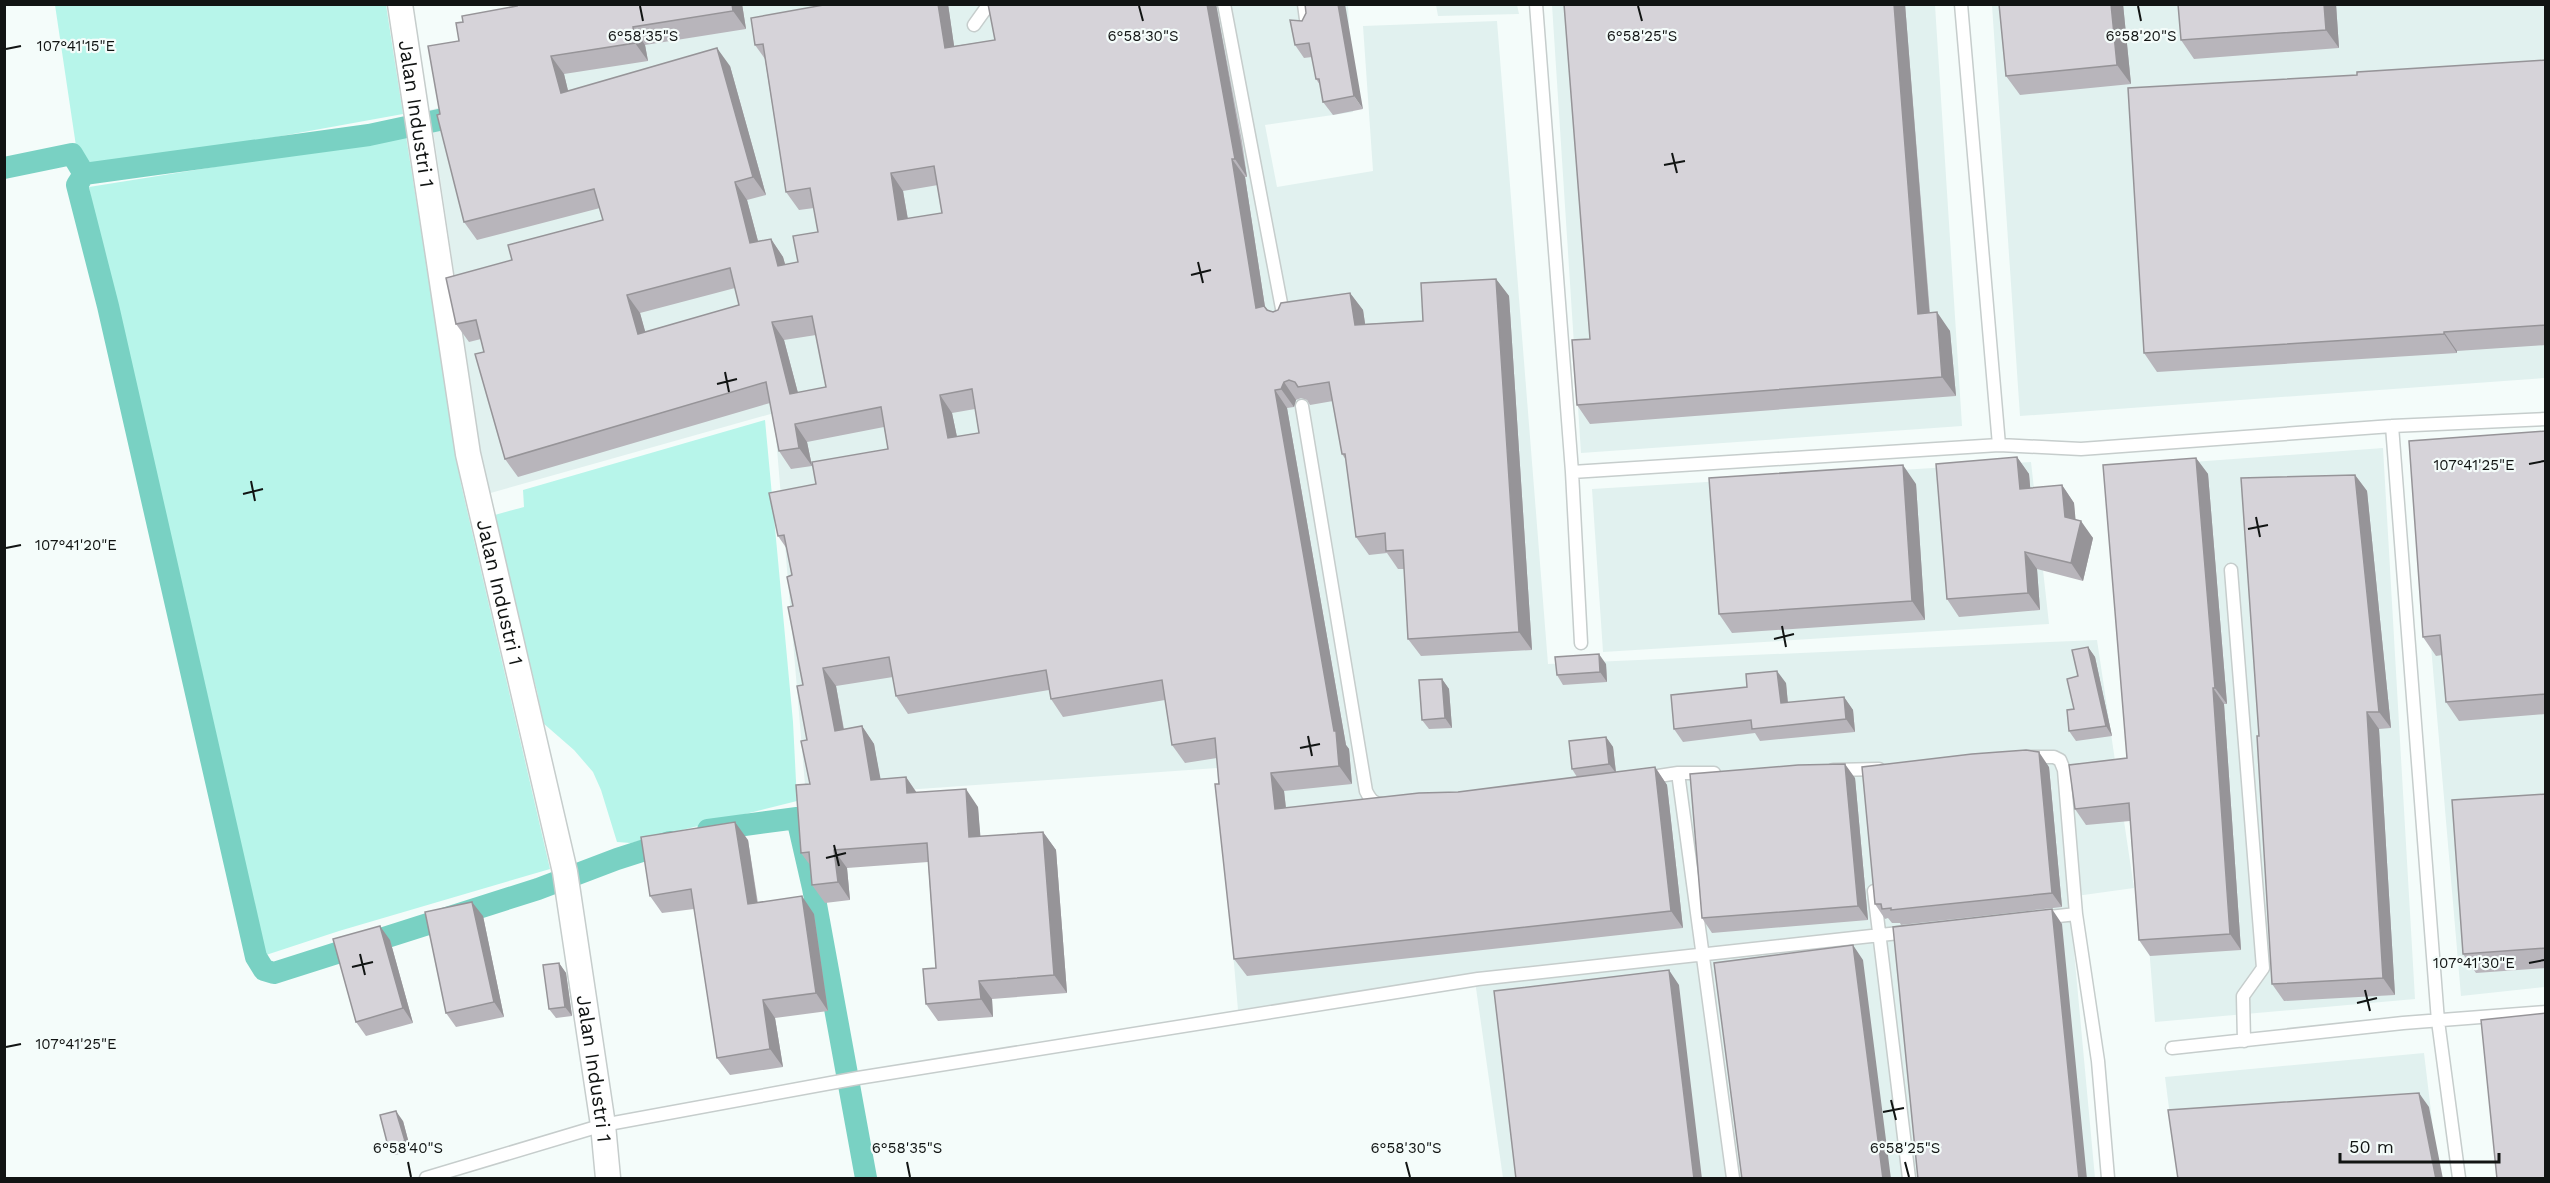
<svg xmlns="http://www.w3.org/2000/svg" width="2550" height="1183" font-family="'Work Sans',sans-serif">
  <style>
    .built { fill: #e1f1ef }
    .green { fill: #b7f5ea }
    .lines { fill: none; stroke-linecap: round; stroke-linejoin: round }
    .canal { stroke: #79d1c3; stroke-width: 22 }
    .lane-casing { stroke: #c6cdcc; stroke-width: 15 }
    .street-casing { stroke: #c6cdcc; stroke-width: 27 }
    .lane { stroke: #fff; stroke-width: 12 }
    .street { stroke: #fff; stroke-width: 24 }
    .wall { fill: #b8b5bb; fill-rule: evenodd }
    .shaded-wall { fill: #969498 }
    .building { fill: #d6d3d9; stroke: #969498; stroke-width: 1.5; fill-rule: evenodd }
    .ticks { fill: none; stroke: #111413; stroke-width: 2 }
    .labels { text-anchor: middle; stroke-width: 4.5; stroke-linejoin: round; paint-order: stroke }
    .street-label { font-size: 20px; fill: #111413; stroke: #f4fcfa }
    .ticks-label { font-size: 15px; text-anchor: middle; fill: #111413; stroke: #f4fcfa; stroke-width: 4.5; stroke-linejoin: round; paint-order: stroke }
  </style>
  <rect width="100%" height="100%" fill="#f4fcfa"/>
  <path class="built" d="M547 5H1348L1353 112 1265 125 1277 187 1373 171 1363 26 1497 21 1548 664 2097 640 2134 888 2069 897 2095 1178H1503L1474 974 1238 1010 1217 768 806 797 774 413 487 494 430 110 557 78Z
    M1436 5H1517L1519 14 1438 16Z
    M1552 5H1935L1962 426 1581 453Z
    M1992 5H2545V378L2020 416Z
    M2545 437V987L2461 996 2414 448Z
    M2383 448 2415 999 2155 1022 2111 468Z
    M2031 462 2049 624 1603 652 1592 489Z
    M2424 1053 2439 1178H2178L2165 1077Z"/>
  <path class="green" d="M55 5H386L403 114 204 150 84 165 76 146Z
    M406 136 461 484 550 869 339 931 266 955 181 580 97 232 89 187Z
    M765 420 793 722 797 801 631 843 617 842 601 790 593 772 574 750 543 723 537 691 491 516 524 507 523 490Z"/>
  <g class="lines">
    <path class="canal" d="M4 168 72 154 84 174 369 135 467 114
      M84 174 77 185 108 306 256 957 264 970 274 973 538 889 617 859 670 842
      M708 830 797 818 813 888 866 1178"/>
    <defs>
      <path id="lane" d="M1224 4 1284 319
        M1304 4 1307 27
        M1536 4 1572 472 1581 643
        M1961 4 1999 445
        M974 25 989 4
        M1302 406 1366 791C1370 799 1373 804 1383 804
        M2392 426 2438 1021 2459 1178
        M1572 472 1999 445 2081 449 2392 426 2546 419
        M2231 570 2263 968 2243 996 2244 1041
        M2028 757H2054L2060 760 2064 770 2076 914 2098 1061 2108 1178
        M1833 770 1879 769
        M1678 773 1733 1178
        M1645 778 1678 773H1714
        M1874 891 1909 1178
        M2041 918 2076 914
        M2172 1048 2403 1023 2546 1012
        M426 1178 603 1125 858 1078 1478 979 1908 932"/>
      <g id="street">
        <path id="s1" d="M400 4 468 454 565 872 603 1125 608 1178"/>
      </g>
    </defs>
    <use href="#lane" class="lane-casing"/>
    <use href="#street" class="street-casing"/>
    <use href="#lane" class="lane"/>
    <use href="#street" class="street"/>
  </g>
  <path class="wall" d="M742 4 746 29 645 45 648 61 564 74 568 91 730 66 766 195 747 200 758 241 771 239 783 257 785 265 798 262 818 232 814 208 799 210 786 192 765 59 755 45 829 4H948L954 46 995 40 988 4H1216L1242 141 1247 177H1245L1265 307 1268 310 1273 312 1350 293 1363 310 1365 324 1423 321 1496 279 1509 296 1532 650 1421 656 1408 639 1404 569H1398L1387 553 1369 555 1356 537 1346 460 1342 454 1333 401 1310 405 1307 400 1301 398 1296 400 1294 407 1287 408 1346 745 1349 749 1352 784 1284 791 1286 808 1458 792 1577 777 1572 769 1606 737 1613 747 1616 772 1655 767 1667 785 1683 928 1247 976 1234 959 1217 758 1185 763 1172 745 1165 700 1063 717 1051 699 1049 690 908 714 896 696 893 677 836 686 844 729 862 726 874 744 880 779 906 777 917 793 978 807 980 837 1043 832 1056 850 1067 993 992 999 993 1017 938 1021 926 1004 936 968 928 862 847 868 850 900 825 903 812 885 810 865 801 853 810 784 803 685 793 606 792 575 787 549 778 536 816 484 888 449 884 427 807 442 812 466 791 469 779 451 770 403 518 477 505 459 481 339 469 342 456 324 512 260 603 220 600 208 477 240 464 222 440 114 463 22 517 6ZM938 185 942 213 908 219 903 191ZM735 288 739 305 645 332 640 313ZM816 335 826 387 798 393 784 340ZM975 409 979 433 957 437 952 413Z
    M1564 4H1905L1930 313 1950 331 1956 396 1590 424 1577 405 1590 339Z
    M1999 4H2123L2131 84 2020 95 2006 76Z
    M2336 4 2339 48 2194 59 2181 40Z
    M1302 21 1363 109 1333 115 1323 102 1320 85 1316 79 1312 57 1304 58 1295 45Z
    M2546 60V345L2457 351V353L2157 372 2144 353 2357 75Z
    M2546 431V714L2459 721 2446 702 2442 655 2436 656 2423 637Z
    M2017 457 2029 474 2030 488 2062 485 2074 503 2075 519 2093 538 2083 581 2037 569 2040 610 1959 617 1947 599Z
    M2196 458 2208 474 2227 704H2224L2241 950 2150 956 2139 940 2130 821 2086 825 2075 809 2127 758Z
    M2355 475 2367 491 2391 728 2379 729 2395 995 2284 1001 2272 984 2259 736Z
    M1916 484 1925 620 1732 633 1719 614Z
    M2088 647 2095 657 2112 736 2076 741 2069 731 2074 709 2078 676Z
    M1606 664 1607 682 1563 685 1557 675Z
    M1442 679 1449 689 1452 728 1429 729 1422 720Z
    M1786 683 1788 703 1844 697 1853 710 1855 732 1760 741 1755 733 1683 742 1674 729Z
    M2049 767 2062 907 1901 925 1900 923H1892L1888 918 1885 919 1875 904Z
    M1855 778 1868 920 1712 933 1702 918Z
    M2546 794V968L2476 973 2463 954Z
    M748 840 758 903 814 914 828 1011 775 1018 783 1067 730 1075 717 1058 694 909 662 913 650 896Z
    M483 916 504 1017 456 1027 446 1013Z
    M390 940 413 1023 366 1036 356 1022Z
    M559 963 566 973 572 1016 556 1018 549 1009Z
    M403 1121 411 1151 395 1155 388 1146Z"/>
  <path class="shaded-wall" d="M732 4H742L746 29 733 11Z
    M938 4H948L957 66 945 48Z
    M1207 4H1216L1247 177 1235 159Z
    M1338 4H1345L1363 109 1354 96Z
    M1894 4H1905L1931 333 1918 314Z
    M2111 4H2123L2131 84 2117 65Z
    M2324 4H2336L2339 48 2326 30Z
    M633 27 645 45 648 61 635 43Z
    M717 48 730 66 766 195 753 177Z
    M551 56 564 74 573 111 561 93Z
    M1232 159 1245 177 1265 307 1277 323 1256 308Z
    M891 173 903 191 911 238 898 220Z
    M735 182 747 200 763 260 750 243Z
    M771 239 783 257 791 284 778 266Z
    M1496 279 1509 296 1532 650 1519 632Z
    M1350 293 1363 310 1368 343 1355 325Z
    M627 295 640 313 651 352 638 334Z
    M1937 312 1950 331 1956 396 1942 377Z
    M772 322 784 340 803 412 790 394Z
    M2444 332 2457 351V353L2444 334Z
    M1284 382 1296 400 1294 407 1281 389Z
    M1275 390 1287 408 1346 745 1349 749 1352 784 1339 766Z
    M940 395 952 413 961 456 948 438Z
    M795 424 807 442 812 466 799 448Z
    M2017 457 2029 474 2032 507 2020 489Z
    M2196 458 2208 474 2227 704 2215 688Z
    M1903 465 1916 484 1925 620 1912 601Z
    M2355 475 2367 491 2391 728 2379 712Z
    M2062 485 2074 503 2077 534 2065 517Z
    M2081 521 2093 538 2083 581 2071 563Z
    M2025 552 2037 569 2040 610 2028 593Z
    M2088 647 2095 657 2112 736 2106 726Z
    M1599 654 1606 664 1607 682 1600 672Z
    M823 668 836 686 847 749 835 731Z
    M1777 671 1786 683 1789 716 1781 703Z
    M1442 679 1449 689 1452 728 1445 718Z
    M2213 688 2224 704 2241 950 2230 934Z
    M1844 697 1853 710 1855 732 1846 719Z
    M2367 712 2379 729 2395 995 2383 978Z
    M862 726 874 744 884 797 871 780Z
    M1606 737 1613 747 1616 773 1609 764Z
    M2039 752 2049 767 2062 907 2052 893Z
    M1845 764 1855 778 1868 920 1858 906Z
    M1655 767 1667 785 1683 928 1671 911Z
    M1271 773 1284 791 1288 827 1275 809Z
    M906 777 918 795 907 793Z
    M966 789 978 807 982 855 969 837Z
    M735 822 748 840 760 922 748 904Z
    M1043 832 1056 850 1067 993 1054 975Z
    M834 850 847 868 850 900 838 882Z
    M802 896 814 914 828 1011 816 993Z
    M472 902 483 916 504 1017 494 1002Z
    M2052 909 2062 924 2087 1179H2079Z
    M380 926 390 940 413 1023 403 1008Z
    M1853 945 1863 960 1891 1179H1883Z
    M559 963 566 973 572 1016 565 1007Z
    M1669 970 1679 985 1702 1179H1694Z
    M979 981 992 999 993 1017 981 999Z
    M763 1000 775 1018 783 1067 770 1049Z
    M2419 1093 2429 1107 2443 1179H2436Z
    M396 1111 403 1121 411 1151 405 1141Z"/>
  <path class="building" d="M516 4H732L733 11 633 27 635 43 551 56 561 93 717 48 753 177 735 182 750 243 771 239 778 266 798 262 793 236 818 232 810 188 786 192 763 44 755 45 751 18 829 4H938L945 48 995 40 988 4H1207L1235 159H1232L1256 308 1264 306 1267 310 1273 312 1278 310 1281 303 1350 293 1355 325 1423 321 1421 283 1496 279 1519 632 1408 639 1403 550 1386 551 1385 533 1356 537 1345 454H1342L1329 382 1298 387 1295 382 1289 380 1284 382 1281 389 1275 390 1334 731H1336L1339 766 1271 773 1275 809 1419 793 1458 792 1655 767 1671 911 1234 959 1215 784H1219L1215 738 1172 745 1162 680 1051 699 1046 670 896 696 889 657 823 668 835 731 862 726 871 780 906 777 907 793 966 789 969 837 1043 832 1054 975 979 981 981 999 926 1004 923 969 936 968 927 843 834 850 838 882 812 885 809 852 801 853 796 785 810 784 801 741 807 740 797 686 803 685 788 607 793 606 787 577 792 575 784 535 778 536 769 493 816 484 812 462 888 449 881 407 795 424 799 448 779 451 766 382 505 459 475 354 484 352 476 320 456 324 446 278 512 260 508 245 603 220 594 189 464 222 437 115 440 114 428 46 459 41 456 23 463 22 462 16 517 6ZM934 166 942 213 898 220 891 173ZM730 268 739 305 638 334 627 295ZM812 316 826 387 790 394 772 322ZM972 389 979 433 948 438 940 395Z
    M1305 4H1338L1354 96 1323 102 1319 79H1316L1309 43 1295 45 1290 20 1302 21 1306 13Z
    M1564 4H1894L1918 314 1937 312 1942 377 1577 405 1572 340 1590 339Z
    M1999 4H2111L2117 65 2006 76Z
    M2178 4H2324L2326 30 2181 40Z
    M2546 60V325L2444 332V334L2144 353 2128 88 2357 75V72Z
    M2546 431V694L2446 702 2440 635 2423 637 2409 441Z
    M2017 457 2020 489 2062 485 2065 517 2081 521 2071 563 2025 552 2028 593 1947 599 1936 464Z
    M2196 458 2215 688H2213L2230 934 2139 940 2129 803 2075 809 2069 765 2127 758 2103 465Z
    M1903 465 1912 601 1719 614 1709 478Z
    M2355 475 2379 712H2367L2383 978 2272 984 2257 736H2259L2241 478Z
    M2088 647 2106 726 2069 731 2067 710 2074 709 2067 679 2078 676 2072 650Z
    M1599 654 1600 672 1557 675 1555 657Z
    M1777 671 1781 703 1844 697 1846 719 1752 729 1751 720 1674 729 1671 695 1747 687 1746 674Z
    M1442 679 1445 718 1422 720 1419 680Z
    M1606 737 1609 764 1572 769 1569 741Z
    M2026 750 2039 752 2052 893 1891 910V908L1882 909 1881 904H1875L1862 767 1972 754Z
    M1845 764 1858 906 1702 918 1690 774 1798 765Z
    M2546 794V948L2463 954 2452 800Z
    M735 822 748 904 802 896 816 993 763 1000 770 1049 717 1058 691 889 650 896 641 837Z
    M472 902 494 1002 446 1013 425 912Z
    M2052 909 2079 1179H1918L1893 927Z
    M380 926 403 1008 356 1022 333 939Z
    M1853 945 1883 1179H1742L1714 963Z
    M559 963 565 1007 549 1009 543 965Z
    M1669 970 1694 1179H1516L1494 991Z
    M2546 1013V1179H2497L2481 1020Z
    M2419 1093 2436 1179H2178L2168 1110Z
    M396 1111 405 1141 388 1146 380 1115Z"/>
  <path class="ticks" d="M640 6 643 21M1139 6 1143 21M1638 6 1642 21M2138 6 2141 21M6 49 21 46M1672 153 1677 173M1664 165 1685 161M1198 262 1203 283M1191 275 1211 270M725 372 729 392M717 384 737 379M2529 464 2544 461M251 481 255 501M243 494 263 489M2256 517 2260 537M2248 529 2268 525M6 548 21 545M1782 626 1786 647M1774 639 1794 634M1308 736 1312 756M1300 748 1320 744M834 845 839 866M826 858 846 853M360 954 365 975M2529 963 2544 960M352 967 373 962M2365 990 2370 1011M2357 1003 2377 998M6 1047 21 1044M1891 1100 1896 1120M1883 1112 1904 1108M408 1162 411 1177M907 1162 910 1177M1406 1162 1410 1177M1905 1162 1909 1177"/>
  <g class="labels">
    <g class="street-label">
      <text dy="7" stroke="none"><textPath href="#s1" startOffset="111">Jalan Industri 1</textPath></text>
      <text dy="7" stroke="none"><textPath href="#s1" startOffset="597">Jalan Industri 1</textPath></text>
      <text dy="7" stroke="none"><textPath href="#s1" startOffset="1083">Jalan Industri 1</textPath></text>
    </g>
  </g>
  <g class="ticks-label">
    <text x="643" y="41">6°58'35"S</text>
    <text x="1143" y="41">6°58'30"S</text>
    <text x="1642" y="41">6°58'25"S</text>
    <text x="2141" y="41">6°58'20"S</text>
    <text x="76" y="51">107°41'15"E</text>
    <text x="2474" y="470">107°41'25"E</text>
    <text x="76" y="550">107°41'20"E</text>
    <text x="2474" y="968">107°41'30"E</text>
    <text x="76" y="1049">107°41'25"E</text>
    <text x="408" y="1153">6°58'40"S</text>
    <text x="907" y="1153">6°58'35"S</text>
    <text x="1406" y="1153">6°58'30"S</text>
    <text x="1905" y="1153">6°58'25"S</text>
  </g>
  <rect width="2550" height="1183" fill="none" stroke="#111413" stroke-width="12"/>
  <path d="M2340 1153v9h159v-9" fill="none" stroke="#111413" stroke-width="3"/>
  <text x="2349" y="1153" font-size="18" fill="#111413" stroke="#f4fcfa" stroke-width="4.5" paint-order="stroke">50 m</text>
</svg>
